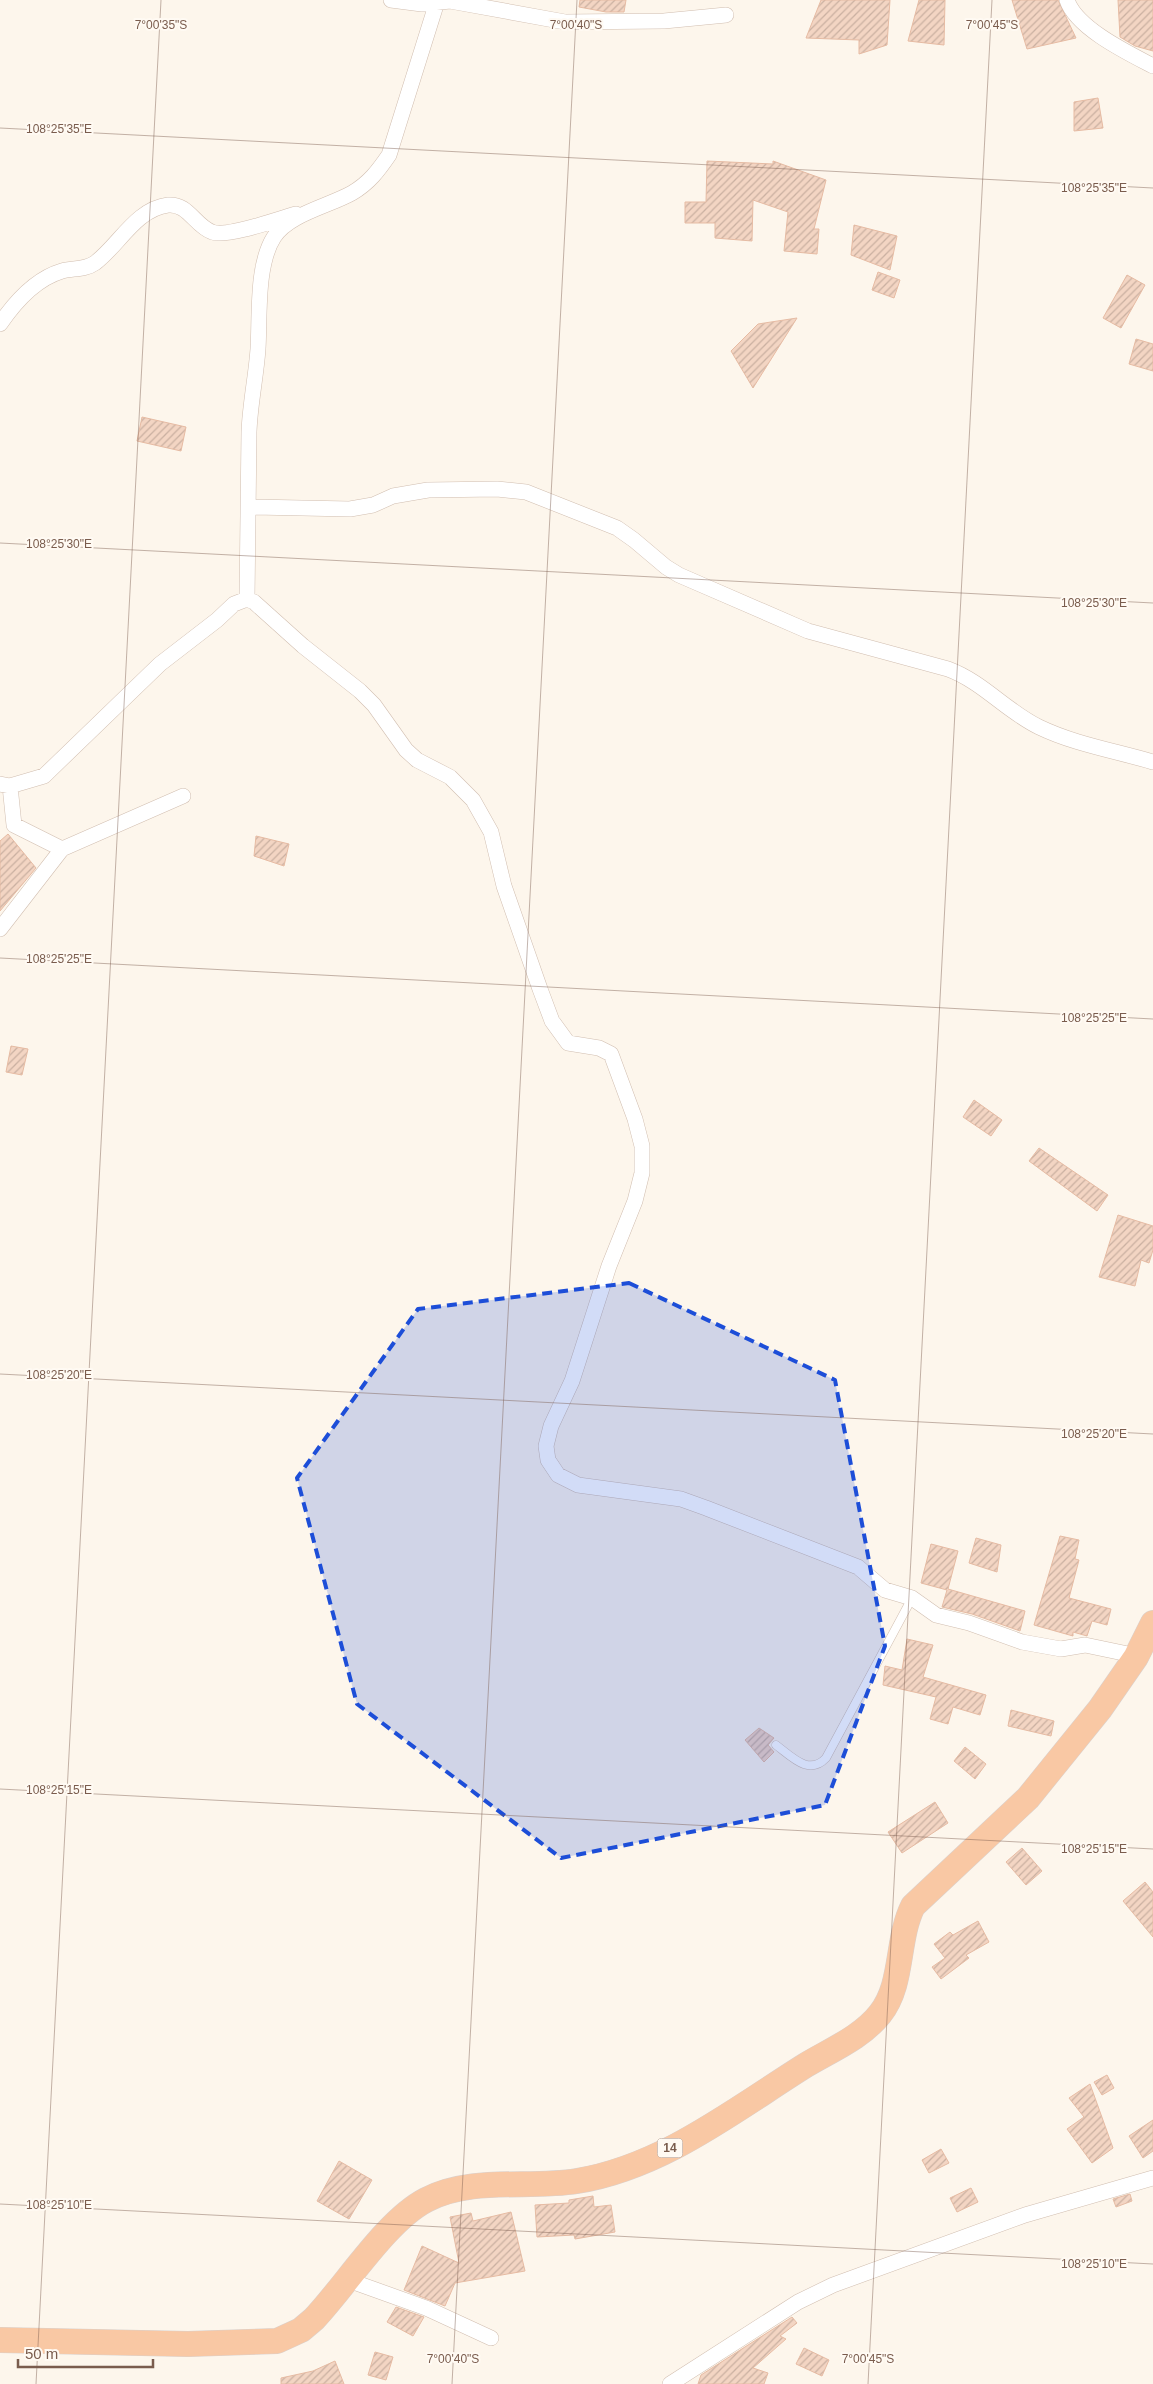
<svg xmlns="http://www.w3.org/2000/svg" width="1153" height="2384" font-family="Arial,sans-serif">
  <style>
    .building { fill: url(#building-hatch); stroke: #e6bba3 }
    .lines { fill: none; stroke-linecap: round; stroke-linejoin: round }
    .service-casing { stroke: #d1beb0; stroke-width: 9 }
    .minor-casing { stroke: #d1beb0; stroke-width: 16 }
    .trunk-casing { stroke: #dad1cd; stroke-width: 26 }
    .service { stroke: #fff; stroke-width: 8 }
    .minor { stroke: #fff; stroke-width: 15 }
    .trunk { stroke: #f9c8a4; stroke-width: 25 }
    .marked { fill: #1d4ed8; fill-opacity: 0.2; stroke: #1d4ed8; stroke-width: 4; stroke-dasharray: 10 6; stroke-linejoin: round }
    .ticks { fill: none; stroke: #7a5c4d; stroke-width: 1; stroke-opacity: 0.45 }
    .labels { text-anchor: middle; stroke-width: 4; stroke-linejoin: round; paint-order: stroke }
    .shield { fill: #fffaf3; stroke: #a28b7f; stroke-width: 1 }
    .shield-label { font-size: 12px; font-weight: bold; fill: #7a5c4d }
    .ticks-label { font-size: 12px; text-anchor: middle; fill: #7a5c4d; stroke: #fffaf3; stroke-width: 4; stroke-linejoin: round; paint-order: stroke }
  </style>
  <defs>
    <pattern id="building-hatch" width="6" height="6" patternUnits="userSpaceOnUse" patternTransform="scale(1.25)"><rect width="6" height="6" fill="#f3d5c3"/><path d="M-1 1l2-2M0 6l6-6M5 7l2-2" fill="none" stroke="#cab0a1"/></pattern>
  </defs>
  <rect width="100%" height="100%" fill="#fdf6ec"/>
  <path class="building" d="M580 0H626L624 12H606L579 7Z
    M821 0H890L887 45 859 54V40L806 38Z
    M919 0H945L944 45 908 41Z
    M1012 0H1058L1076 38 1027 49Z
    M1118 0H1153V51L1135 46 1120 37Z
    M1098 98 1103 128 1074 131V102Z
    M707 161 773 164V161L826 180 814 229H819L817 254 784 251 788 212 753 200 752 241 715 238V223H685V202H706Z
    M854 225 897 236 890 270 851 255Z
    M878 272 900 280 894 298 872 290Z
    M1127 275 1145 285 1121 328 1103 318Z
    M797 318 753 388 731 351 758 324Z
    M1136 339 1153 344V371L1129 364Z
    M142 417 186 427 181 451 137 441Z
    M8 834 36 868 0 911V841Z
    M256 836 289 844 284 866 254 856Z
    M11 1046 28 1049 22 1075 6 1072Z
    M974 1100 1002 1120 991 1136 963 1117Z
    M1039 1148 1108 1195 1097 1211 1029 1161Z
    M1118 1215 1153 1226V1250L1149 1263 1141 1260 1135 1286 1099 1277Z
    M1060 1536 1079 1540 1075 1559 1079 1560 1069 1598 1111 1609 1107 1625 1092 1621 1087 1636 1073 1632V1636L1034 1625Z
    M976 1538 1001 1545 997 1572 969 1563Z
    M931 1544 958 1551 948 1589 1025 1611 1020 1631 972 1614 942 1607 947 1590 921 1583Z
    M907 1639 933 1645 923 1677 986 1695 980 1715 953 1707 948 1724 930 1719 936 1697 883 1685 885 1666 902 1670Z
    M1011 1710 1054 1721 1051 1736 1008 1726Z
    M759 1728 774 1738 768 1745 774 1752 764 1762 745 1740Z
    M965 1747 986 1764 975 1779 954 1761Z
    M935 1802 948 1823 902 1853 888 1832Z
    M1022 1848 1042 1871 1026 1885 1006 1862Z
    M1145 1882 1153 1892V1937L1123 1901Z
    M978 1921 989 1942 966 1955 969 1958 941 1979 932 1967 945 1958 934 1944 950 1932 953 1935Z
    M1107 2075 1114 2088 1102 2095 1094 2082Z
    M1090 2084 1113 2148 1092 2163 1067 2129 1084 2117 1069 2098Z
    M1153 2120V2151L1143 2158 1129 2136Z
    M941 2149 949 2163 929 2173 922 2160Z
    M339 2161 372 2180 349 2219 317 2201Z
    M971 2188 978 2202 957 2212 950 2198Z
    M1130 2194 1132 2201 1116 2207 1113 2199Z
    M593 2196 594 2207 611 2205 615 2232 575 2239 574 2235 537 2237 535 2205 569 2203V2200Z
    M511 2212 525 2271 455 2283 445 2306 404 2290 422 2246 459 2263 450 2217 471 2213 473 2221Z
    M396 2307 424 2317 413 2336 387 2322Z
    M792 2317 797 2323 780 2336 786 2339 753 2368 768 2373 764 2384H698L701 2375Z
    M804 2348 829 2360 822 2376 796 2364Z
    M375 2352 393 2357 386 2380 368 2375Z
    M335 2361 344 2384H281V2378L313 2371Z"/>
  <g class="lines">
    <defs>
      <path id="service" d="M776 1745C792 1757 809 1776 826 1758L912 1598"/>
      <path id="minor" d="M391 0 422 4 450 1 565 22 664 21 726 15
        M1067 0C1076 28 1128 53 1153 66
        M0 324C15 302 35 279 62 271 73 268 85 270 95 263 119 245 136 209 168 205 188 203 195 226 212 232 226 238 279 219 296 214
        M249 507 350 509 373 505 393 496 428 490 497 489 526 492 617 528 634 540 666 567 679 575 808 631 948 669C983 682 1006 711 1039 727 1074 744 1116 751 1153 762
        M247 599C248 543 248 488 249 432 250 404 256 377 258 349 260 317 256 265 274 237 289 214 329 206 352 193 369 183 378 171 389 155L437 2
        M0 784 10 786 44 776 160 664 217 620 234 604 247 599 254 602 303 646 360 691 374 705 406 750 417 760 450 777 473 800 491 832 504 886 540 989 552 1021 568 1043 599 1048 611 1054 635 1119 642 1146V1173L635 1201 609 1266 572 1381 551 1426 546 1446 548 1460 558 1475 578 1485 681 1499 706 1508 858 1567 885 1590 912 1598 936 1615 969 1623 1022 1642 1061 1649 1085 1645 1128 1654 1136 1657
        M10 786 14 825 62 849
        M0 929 62 849 183 796
        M348 2280 426 2308 491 2338
        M670 2384 798 2302 833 2285 1025 2215 1153 2178"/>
      <path id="trunk" d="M0 2340 188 2344 277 2341 301 2330 314 2319C347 2284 386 2221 426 2200 472 2176 528 2189 577 2181 663 2167 734 2110 806 2065 831 2050 862 2037 880 2014 904 1984 896 1940 913 1906L1028 1798 1100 1709 1136 1657 1153 1623"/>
    </defs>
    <use href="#service" class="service-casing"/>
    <use href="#minor" class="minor-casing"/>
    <use href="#trunk" class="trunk-casing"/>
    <use href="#service" class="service"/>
    <use href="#minor" class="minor"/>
    <use href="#trunk" class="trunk"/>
  </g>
  <path class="marked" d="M629 1283 835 1380 885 1646 825 1805 561 1858 357 1704 297 1478 418 1309Z"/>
  <path class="ticks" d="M0 128 1153 188M0 543 1153 603M0 958 1153 1019M0 1374 1153 1434M0 1789 1153 1849M0 2204 1153 2264M36 2384 161 0M452 2384 577 0M868 2384 992 0"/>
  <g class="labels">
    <rect class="shield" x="657.5" y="2138.5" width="25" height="19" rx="4"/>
    <g class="shield-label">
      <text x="670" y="2152">14</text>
    </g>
  </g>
  <g class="ticks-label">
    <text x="161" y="29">7°00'35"S</text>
    <text x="576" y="29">7°00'40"S</text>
    <text x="992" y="29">7°00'45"S</text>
    <text x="59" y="133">108°25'35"E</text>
    <text x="1094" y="192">108°25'35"E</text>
    <text x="59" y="548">108°25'30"E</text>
    <text x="1094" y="607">108°25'30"E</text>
    <text x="59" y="963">108°25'25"E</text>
    <text x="1094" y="1022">108°25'25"E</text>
    <text x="59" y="1379">108°25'20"E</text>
    <text x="1094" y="1438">108°25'20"E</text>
    <text x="59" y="1794">108°25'15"E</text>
    <text x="1094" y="1853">108°25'15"E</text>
    <text x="59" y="2209">108°25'10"E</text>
    <text x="1094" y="2268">108°25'10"E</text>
    <text x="453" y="2363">7°00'40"S</text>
    <text x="868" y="2363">7°00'45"S</text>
  </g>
  <path d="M18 2359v8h135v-8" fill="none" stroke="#7a5c4d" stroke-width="2.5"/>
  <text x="25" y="2359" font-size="15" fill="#7a5c4d" stroke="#fffaf3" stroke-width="4" paint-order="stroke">50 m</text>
</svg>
